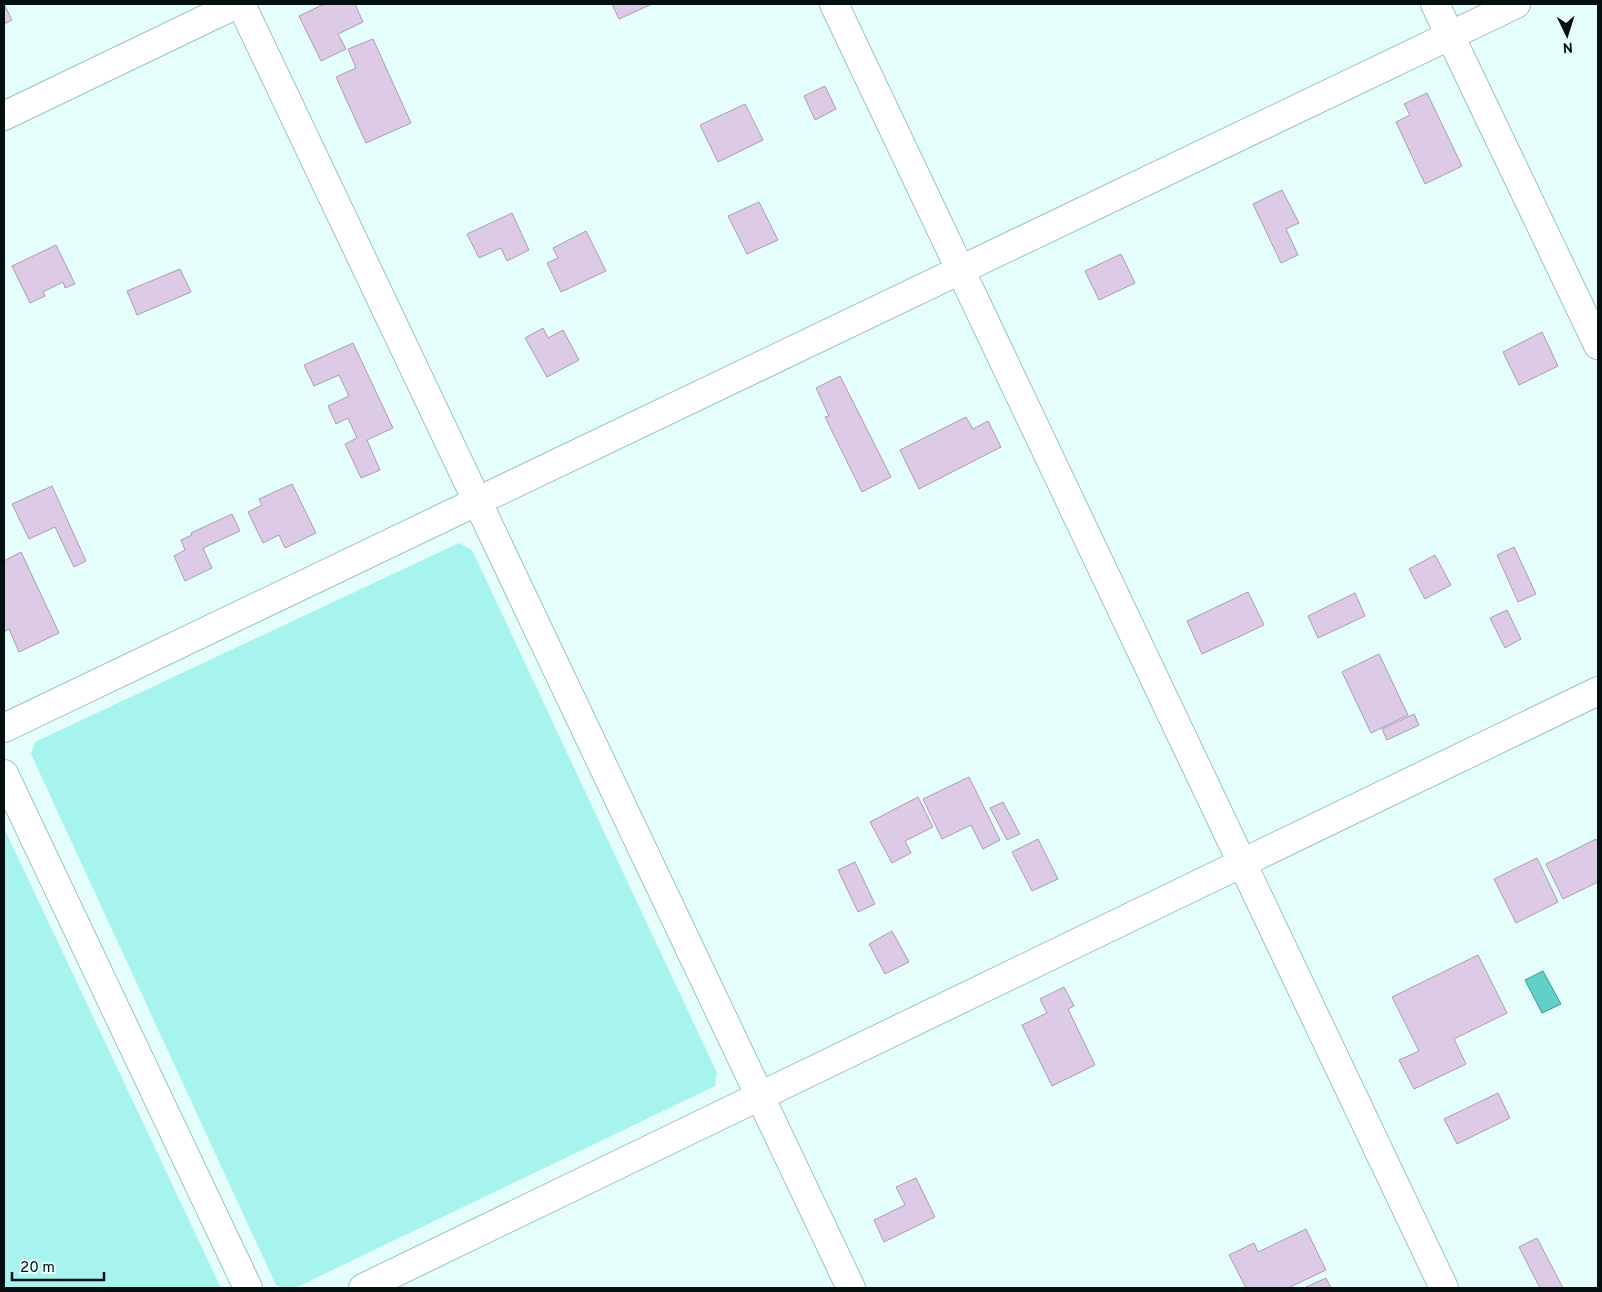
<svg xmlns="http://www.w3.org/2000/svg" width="1602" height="1292" font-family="Overpass,sans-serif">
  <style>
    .green { fill: #a6f4ed }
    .water { fill: #60d0c9; stroke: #449691 }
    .building { fill: #dccae7; stroke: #ac9bb6 }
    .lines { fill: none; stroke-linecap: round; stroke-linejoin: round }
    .minor-casing { stroke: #9ac3bf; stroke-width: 30 }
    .minor { stroke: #fff; stroke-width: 28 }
  </style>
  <rect width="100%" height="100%" fill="#e5fefc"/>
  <path class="green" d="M459 543 472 550 717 1073 715 1086 295 1288H282L276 1285 31 754 35 742Z
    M4 828 221 1288H4Z"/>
  <path class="water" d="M1543 971 1561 1004 1542 1013 1525 980Z"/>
  <path class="building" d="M4 4 12 20 4 24Z
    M324 4H355L363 22 338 34 346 49 321 61 299 16Z
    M612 4H652L619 19Z
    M373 39 411 123 366 143 336 77 356 68 348 49Z
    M825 86 836 109 815 120 804 96Z
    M1427 93 1462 166 1425 184 1396 122 1410 115 1404 104Z
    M745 104 763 140 718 162 700 125Z
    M1282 190 1299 223 1286 229 1298 255 1281 263 1253 204Z
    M759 202 778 240 747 254 728 216Z
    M512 213 529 250 507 261 501 248 479 258 467 234Z
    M586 231 606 271 561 292 547 263 558 258 553 248Z
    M56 245 75 284 65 288 63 282 43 292 45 296 30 303 12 266Z
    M1121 254 1135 283 1099 300 1085 271Z
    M180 269 191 292 137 315 127 291Z
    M543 328 548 338 563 330 579 360 547 377 525 338Z
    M1542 332 1558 366 1519 385 1503 352Z
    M353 343 393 428 367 440 380 470 361 478 345 444 357 438 348 418 336 424 328 406 349 396 339 375 314 386 304 365Z
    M840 376 891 477 862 492 825 417 829 416 816 388Z
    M966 417 973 429 988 421 1001 447 919 489 900 450Z
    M292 484 316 533 285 548 279 535 263 543 248 512 262 505 259 499Z
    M52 486 86 561 74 567 55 527 29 539 12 504Z
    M232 514 240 531 203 548 212 568 185 581 174 556 185 550 181 540 192 535 191 533Z
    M1514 547 1536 594 1518 602 1497 555Z
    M21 552 59 633 19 652 9 629 4 632V561Z
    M1435 555 1451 585 1425 599 1409 569Z
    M1248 592 1264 625 1202 654 1187 621Z
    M1355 593 1365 616 1318 638 1308 616Z
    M1507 610 1521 639 1505 648 1490 618Z
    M1379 654 1408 715 1371 733 1342 672Z
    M1414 714 1419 725 1387 740 1382 729Z
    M969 777 1000 840 983 849 971 825 942 839 923 799Z
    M918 797 933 827 905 841 911 853 892 863 870 822Z
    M1003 802 1020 834 1007 840 990 808Z
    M1038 839 1058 879 1032 891 1012 852Z
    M1596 839 1598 843V882L1563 899 1546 864Z
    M1537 858 1558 902 1516 923 1494 879Z
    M855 862 875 904 858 912 838 870Z
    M892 931 909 962 885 974 869 944Z
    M1478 955 1507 1013 1454 1039 1466 1064 1414 1089 1399 1060 1419 1051 1392 997Z
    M1064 987 1074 1006 1068 1009 1095 1065 1052 1086 1022 1025 1047 1013 1040 999Z
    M1498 1093 1510 1118 1457 1144 1444 1119Z
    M916 1178 935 1217 884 1242 874 1220 905 1205 896 1187Z
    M1306 1229 1326 1270 1288 1288H1246L1229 1255 1254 1243 1258 1252Z
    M1537 1238 1563 1288H1540L1519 1247Z
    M1326 1278 1331 1288H1304Z"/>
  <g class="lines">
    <defs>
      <path id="minor" d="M241 4 851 1288
        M834 4 1444 1288
        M1435 4 1598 345
        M4 116 237 4
        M4 728 1516 4
        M4 774 248 1288
        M363 1288 1598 691"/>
    </defs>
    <use href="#minor" class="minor-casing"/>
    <use href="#minor" class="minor"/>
  </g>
  <rect width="1602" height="1292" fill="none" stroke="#03100f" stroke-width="10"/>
  <g transform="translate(1567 35) rotate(176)" stroke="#e5fefc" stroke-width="4" paint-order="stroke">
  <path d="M0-4L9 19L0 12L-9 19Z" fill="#03100f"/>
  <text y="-8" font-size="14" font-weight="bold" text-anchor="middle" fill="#03100f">N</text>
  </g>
  <path d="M12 1272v8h92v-8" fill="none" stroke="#03100f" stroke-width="2.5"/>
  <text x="20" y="1272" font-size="15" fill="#03100f" stroke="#e5fefc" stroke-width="4" paint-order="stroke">20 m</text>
</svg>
